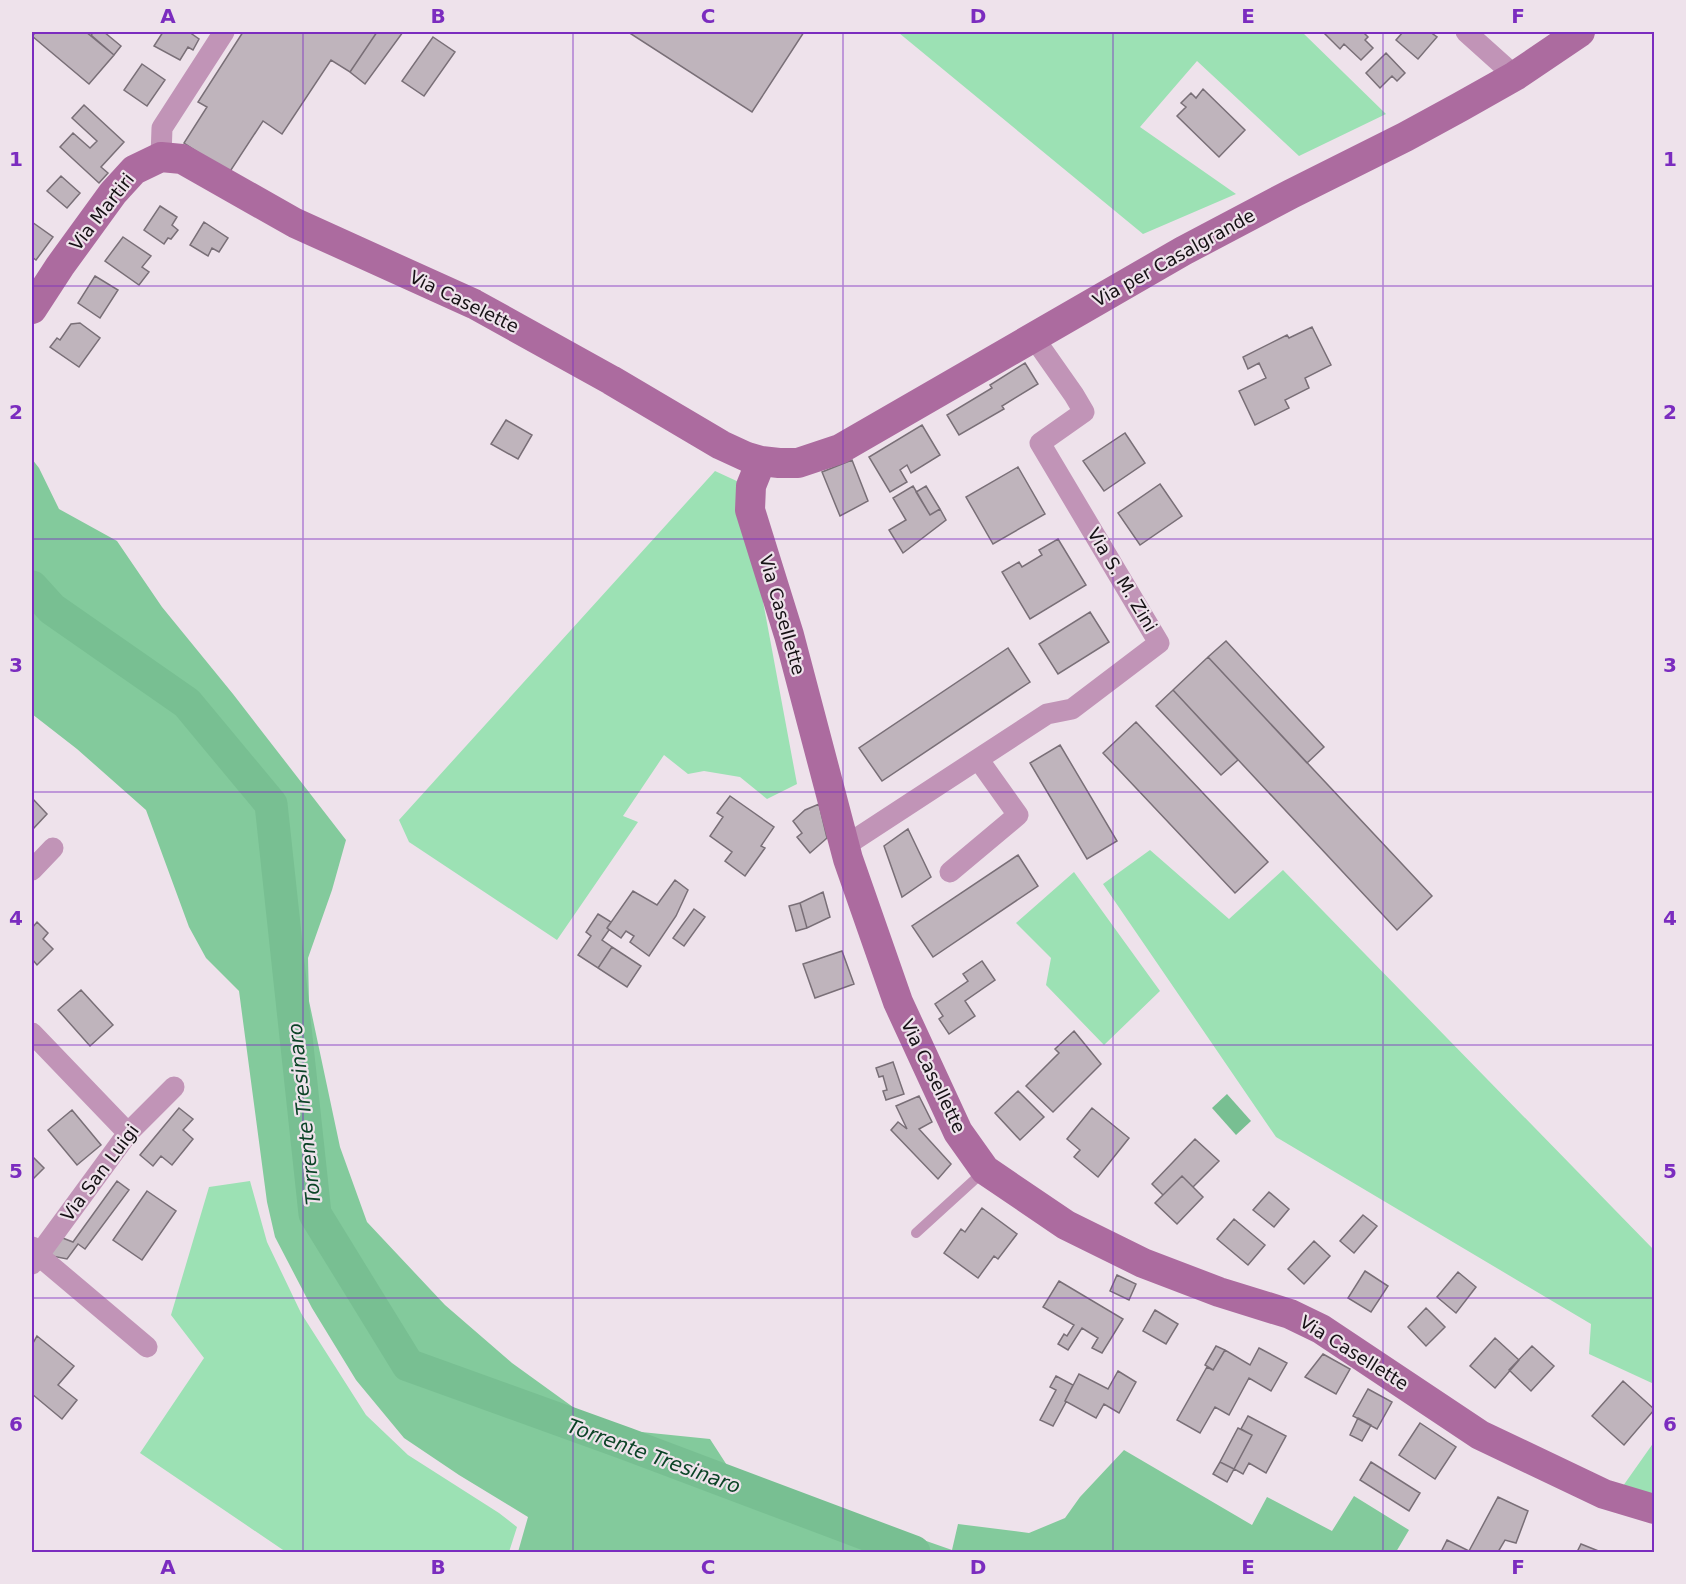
<svg xmlns="http://www.w3.org/2000/svg" width="1686" height="1584" font-family="'DejaVu Sans',sans-serif">
  <style>
    .green { fill: #9ce1b4 }
    .forest { fill: #83ca9c }
    .water { fill: #78bf92 }
    .lines { fill: none; stroke-linecap: round; stroke-linejoin: round }
    .river { stroke: #78bf92; stroke-width: 33 }
    .building { fill: #bfb4bc; stroke: #796f77; stroke-width: 1.5 }
    .lane { stroke: #c194b7; stroke-width: 10 }
    .street { stroke: #c194b7; stroke-width: 21 }
    .secondary { stroke: #ac6b9f; stroke-width: 30 }
    .grid { fill: none; stroke: #7b2cbf; stroke-width: 1.5; stroke-opacity: 0.55 }
    .labels { text-anchor: middle; stroke-width: 4.5; stroke-linejoin: round; paint-order: stroke }
    .street-label { font-size: 18px; fill: #151114; stroke: #eee2eb }
    .water-label { font-size: 20px; font-style: italic; fill: #0b4326; stroke: #eee2eb }
    .neatline { fill: none; stroke: #7b2cbf; stroke-width: 2 }
    .grid-label { font-size: 20px; text-anchor: middle; font-weight: bold; fill: #7b2cbf }
  </style>
  <rect width="100%" height="100%" fill="#eee2eb"/>
  <path class="green" d="M900 32H1302L1386 114 1299 156 1197 61 1140 127 1236 194 1143 234 899 33Z
    M715 471 741 483 797 784 767 799 740 777 704 771 688 774 664 755 623 816 638 822 557 940 409 842 399 820Z
    M1150 850 1229 919 1283 870 1654 1250V1384L1589 1354 1591 1324 1276 1137 1103 884Z
    M1074 872 1160 991 1104 1045 1046 985 1051 958 1016 923Z
    M250 1181 267 1242 301 1313 366 1415 408 1455 499 1513 517 1527 509 1552H286L140 1453 204 1358 171 1315 209 1187Z
    M1654 1442V1495L1623 1486Z"/>
  <path class="forest" d="M32 459 39 468 59 509 117 541 162 607 233 694 346 840 332 890 308 958 309 1001 340 1147 367 1222 445 1305 512 1363 602 1428 710 1439 732 1473 952 1550 958 1524 1029 1533 1065 1518 1080 1497 1124 1450 1252 1525 1267 1497 1332 1531 1354 1496 1409 1530 1396 1552H518L528 1517 459 1475 404 1438 356 1380 312 1308 275 1237 267 1202 239 991 206 958 189 927 146 810 77 749 32 714Z"/>
  <path class="water" d="M1227 1094 1251 1121 1236 1135 1212 1108Z"/>
  <g class="lines">
    <path class="river" d="M32 587 52 609 187 703 271 804 315 1214 408 1365 627 1444 914 1552"/>
  </g>
  <path class="building" d="M36 32H86L114 55 89 84 32 36Z
    M94 32H104L121 46 114 55 91 35Z
    M163 32H189L199 39 193 50 188 47 180 60 154 46Z
    M243 32H377L350 72 331 60 282 134 263 121 229 173 184 143 207 107 198 102Z
    M377 32H403L365 84 350 72Z
    M628 32H804L752 112Z
    M1323 32H1363L1368 37 1365 40 1373 48 1361 60 1344 44 1340 49Z
    M1403 32H1430L1437 37 1418 59 1396 40Z
    M433 37 455 52 424 96 402 81Z
    M1386 53 1405 73 1397 81 1392 76 1380 88 1366 73Z
    M142 64 165 80 147 106 124 90Z
    M1203 89 1245 130 1219 157 1177 116 1186 107 1181 103 1191 93 1196 98Z
    M84 105 124 142 101 167 108 173 99 183 60 147 73 133 90 148 97 141 72 118Z
    M61 176 80 193 67 208 47 191Z
    M160 206 177 217 172 225 178 230 171 239 168 238 164 244 144 230Z
    M32 222 53 237 36 260 32 257Z
    M204 222 228 238 219 252 212 248 208 256 190 245Z
    M123 237 151 256 142 267 149 272 139 285 105 261Z
    M95 276 118 290 100 318 78 303Z
    M80 323 100 338 79 367 50 347 57 338 60 340 71 324Z
    M1312 327 1331 365 1305 378 1309 388 1285 400 1289 408 1255 425 1239 391 1266 378 1259 363 1248 369 1243 357 1287 335 1289 338Z
    M1025 363 1038 384 1002 406 1004 409 959 435 947 415 992 388 990 385Z
    M506 420 532 435 518 459 491 444Z
    M922 425 940 455 911 473 907 465 900 470 907 482 890 492 869 457Z
    M1125 433 1145 463 1104 491 1083 461Z
    M852 460 868 501 840 516 822 472Z
    M1018 467 1045 514 993 544 966 497Z
    M1160 484 1182 516 1140 545 1118 513Z
    M913 486 930 515 940 509 946 520 903 553 889 530 906 520 893 498Z
    M926 486 940 509 930 515 916 492Z
    M1058 539 1086 585 1030 619 1002 572 1019 562 1022 567 1042 555 1039 550Z
    M1090 612 1109 642 1058 674 1039 644Z
    M1226 641 1324 747 1307 763 1208 657Z
    M1008 648 1030 682 882 781 859 748Z
    M1208 657 1432 896 1397 930 1173 690Z
    M1173 690 1238 760 1221 775 1156 706Z
    M1136 722 1268 862 1235 893 1103 753Z
    M1060 745 1117 841 1087 859 1030 763Z
    M730 796 774 827 761 846 765 848 745 876 725 861 732 852 710 836 723 817 717 813Z
    M32 798 47 814 32 830Z
    M819 804 827 838 810 853 797 837 802 833 793 821 805 810Z
    M908 829 931 877 902 897 884 846Z
    M1018 855 1038 886 933 957 912 926Z
    M675 880 688 890 676 916 649 956 630 942 634 936 626 931 621 938 607 928 633 891 657 905Z
    M823 892 830 917 807 928 800 903Z
    M800 903 807 928 796 931 789 906Z
    M694 909 705 917 684 946 673 938Z
    M598 914 611 922 607 928 609 930 602 940 612 947 598 968 578 955 591 936 586 932Z
    M37 922 48 933 43 939 53 949 37 965 32 959V928Z
    M612 947 641 966 627 987 598 968Z
    M842 951 854 984 815 998 803 964Z
    M982 961 995 980 965 1001 975 1016 949 1034 939 1019 943 1016 935 1004 968 981 963 974Z
    M81 990 113 1025 90 1046 58 1010Z
    M1074 1031 1101 1064 1053 1112 1026 1086 1059 1053 1055 1049Z
    M893 1062 904 1094 886 1100 883 1091 887 1090 883 1076 879 1077 876 1068Z
    M1018 1091 1044 1117 1020 1140 995 1113Z
    M919 1096 932 1122 919 1129 951 1164 938 1179 891 1130 898 1122 907 1129 896 1106Z
    M179 1108 193 1119 183 1130 193 1139 172 1165 161 1156 153 1166 140 1155Z
    M1092 1108 1129 1138 1098 1177 1074 1157 1080 1150 1067 1139Z
    M72 1110 101 1145 77 1165 48 1130Z
    M1195 1139 1219 1161 1193 1187 1182 1176 1163 1195 1152 1184Z
    M32 1156 44 1168 32 1180Z
    M1182 1176 1203 1197 1177 1224 1155 1203Z
    M117 1181 129 1190 85 1249 78 1244 67 1259 47 1255 60 1237 73 1242Z
    M147 1191 176 1211 142 1260 113 1240Z
    M1269 1192 1289 1209 1274 1227 1253 1210Z
    M982 1208 1017 1234 998 1259 994 1256 978 1278 944 1253 961 1229 965 1232Z
    M1363 1215 1377 1226 1354 1253 1340 1241Z
    M1234 1219 1265 1245 1248 1265 1217 1239Z
    M1314 1241 1330 1256 1304 1284 1288 1269Z
    M1365 1271 1388 1286 1371 1312 1348 1298Z
    M1458 1272 1476 1287 1456 1313 1437 1297Z
    M1117 1275 1136 1284 1129 1300 1110 1291Z
    M1059 1281 1123 1319 1102 1353 1092 1348 1098 1338 1082 1328 1068 1350 1058 1344 1064 1334 1067 1336 1074 1325 1043 1307Z
    M1426 1308 1445 1327 1426 1346 1408 1327Z
    M1155 1310 1178 1324 1166 1344 1143 1331Z
    M37 1336 74 1366 58 1385 77 1400 62 1419 32 1394V1345Z
    M1495 1338 1519 1360 1495 1388 1470 1366Z
    M1216 1346 1225 1350 1213 1370 1205 1365Z
    M1532 1346 1554 1366 1531 1391 1509 1370Z
    M1259 1348 1287 1363 1271 1391 1249 1378 1229 1415 1215 1407 1200 1433 1177 1420 1207 1367 1213 1370 1225 1350 1250 1365Z
    M1323 1354 1350 1369 1336 1394 1305 1377Z
    M1118 1371 1136 1382 1119 1413 1104 1404 1096 1418 1065 1401 1079 1374 1108 1389Z
    M1056 1376 1073 1385 1065 1401 1066 1402 1053 1426 1040 1420 1056 1390 1050 1387Z
    M1623 1381 1654 1409V1410L1624 1445 1592 1416Z
    M1368 1389 1392 1402 1377 1429 1353 1416Z
    M1248 1416 1286 1436 1266 1473 1249 1463 1243 1474 1234 1469 1252 1435 1241 1429Z
    M1358 1418 1371 1425 1362 1441 1350 1435Z
    M1420 1423 1456 1447 1435 1479 1399 1455Z
    M1238 1428 1252 1435 1234 1469 1220 1462Z
    M1220 1462 1234 1469 1227 1482 1213 1474Z
    M1371 1462 1420 1493 1409 1511 1360 1480Z
    M1498 1497 1528 1511 1516 1543 1505 1540 1498 1552H1472L1469 1551Z
    M1447 1540 1469 1551 1468 1552H1441Z
    M1581 1544 1601 1552H1577Z"/>
  <g class="lines">
    <path class="lane" d="M916 1233 983 1172"/>
    <path class="street" d="M1466 32 1515 76
      M161 157 162 128 224 32
      M845 846 1047 714 1072 709 1159 643 1040 443 1084 412 1074 395 1041 348
      M32 870 53 848
      M950 872 1018 815 978 759
      M32 1033 128 1133
      M32 1247 38 1255 147 1347
      M32 1264 128 1133 174 1087"/>
    <path class="secondary" d="M32 309 60 266 113 193 134 170 161 157 182 159 295 223 474 304 611 380 721 445 747 457 761 461 779 463H798L840 449 1183 251 1291 194 1405 137 1460 107 1515 76 1580 32
      M761 461 751 486 750 510 789 635 848 859 898 1002 958 1132 985 1170 1066 1225 1143 1263 1219 1292 1290 1314 1321 1329 1480 1435 1604 1494 1654 1509"/>
  </g>
  <path class="grid" d="M303 32V1552M573 32V1552M843 32V1552M1113 32V1552M1383 32V1552M32 286H1654M32 539H1654M32 792H1654M32 1045H1654M32 1298H1654"/>
  <g class="labels">
    <g class="street-label">
      <text transform="translate(102 212) rotate(-52)" y="6">Via Martiri</text>
      <text transform="translate(1174 258) rotate(-29)" y="6">Via per Casalgrande</text>
      <text transform="translate(464 302) rotate(26)" y="6">Via Caselette</text>
      <text transform="translate(1122 580) rotate(59)" y="6">Via S. M. Zini</text>
      <text transform="translate(782 615) rotate(74)" y="6">Via Casellette</text>
      <text transform="translate(933 1076) rotate(64)" y="6">Via Casellette</text>
      <text transform="translate(100 1173) rotate(-53)" y="6">Via San Luigi</text>
      <text transform="translate(1354 1353) rotate(32)" y="6">Via Casellette</text>
    </g>
    <g class="water-label">
      <text transform="translate(304 1114) rotate(-96)" y="7">Torrente Tresinaro</text>
      <text transform="translate(654 1456) rotate(20)" y="7">Torrente Tresinaro</text>
    </g>
  </g>
  <rect width="1686" height="1584" fill="none" stroke="#eee2eb" stroke-width="66"/>
  <rect x="33" y="33" width="1620" height="1518" class="neatline"/>
  <g class="grid-label">
    <text x="168" y="23">A</text>
    <text x="438" y="23">B</text>
    <text x="708" y="23">C</text>
    <text x="978" y="23">D</text>
    <text x="1248" y="23">E</text>
    <text x="1518" y="23">F</text>
    <text x="16" y="166">1</text>
    <text x="1670" y="166">1</text>
    <text x="16" y="419">2</text>
    <text x="1670" y="419">2</text>
    <text x="16" y="672">3</text>
    <text x="1670" y="672">3</text>
    <text x="16" y="925">4</text>
    <text x="1670" y="925">4</text>
    <text x="16" y="1178">5</text>
    <text x="1670" y="1178">5</text>
    <text x="16" y="1431">6</text>
    <text x="1670" y="1431">6</text>
    <text x="168" y="1574">A</text>
    <text x="438" y="1574">B</text>
    <text x="708" y="1574">C</text>
    <text x="978" y="1574">D</text>
    <text x="1248" y="1574">E</text>
    <text x="1518" y="1574">F</text>
  </g>
</svg>
